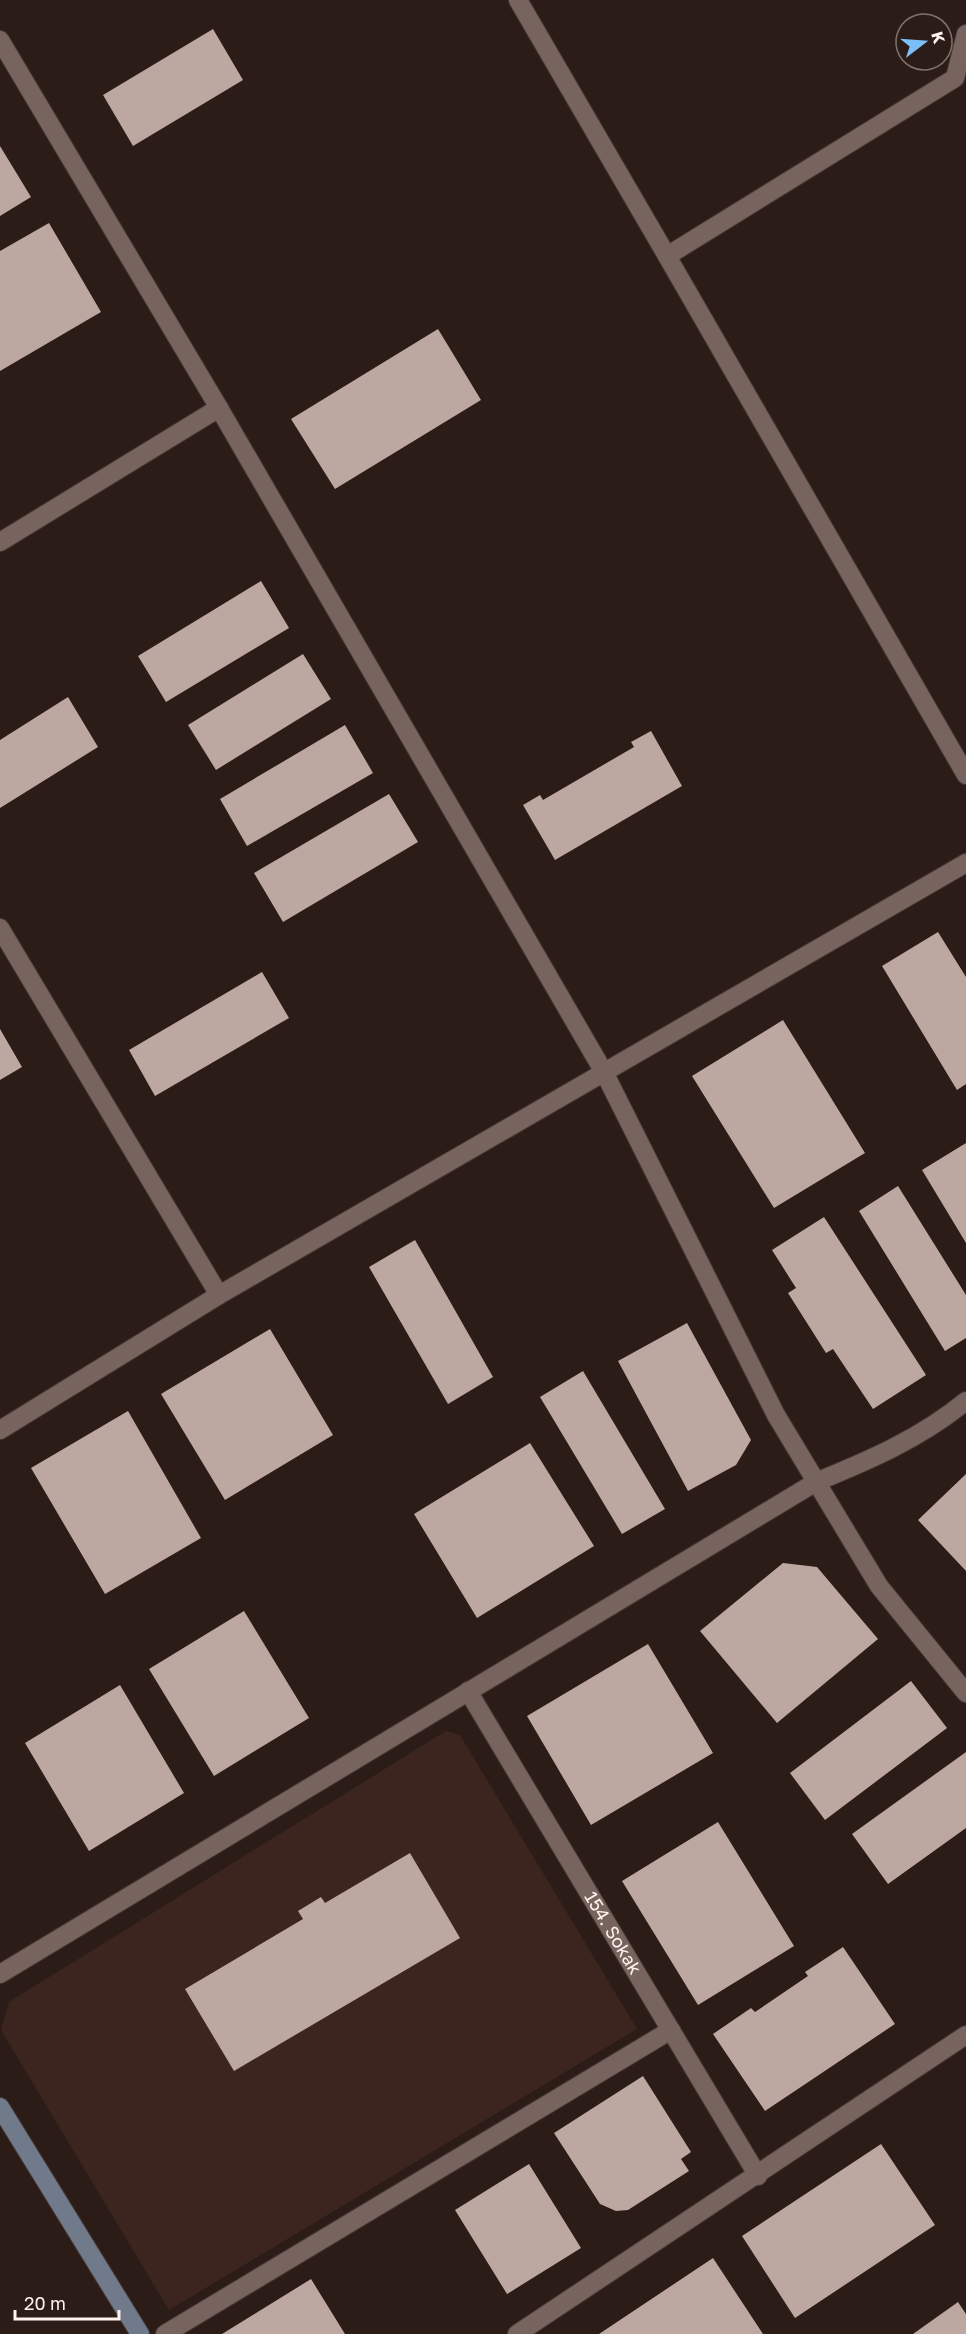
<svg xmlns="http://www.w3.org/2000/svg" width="966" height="2334" font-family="'Golos Text',sans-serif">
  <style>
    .built { fill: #3b251e }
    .building { fill: #bda7a1 }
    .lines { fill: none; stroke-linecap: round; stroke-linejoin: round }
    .street-casing { stroke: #473a37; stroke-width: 20 }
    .secondary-casing { stroke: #473a37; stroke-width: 20 }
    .street { stroke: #78645e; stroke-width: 18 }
    .secondary { stroke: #717a8a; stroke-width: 18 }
    .labels { text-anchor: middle; stroke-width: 6; stroke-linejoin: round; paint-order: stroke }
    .street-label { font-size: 18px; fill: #fef2ee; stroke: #2c1c17 }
  </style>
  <rect width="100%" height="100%" fill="#2c1c17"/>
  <path class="built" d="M446 1731 460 1735 637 2029 169 2310 1 2030 9 2002Z"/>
  <path class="building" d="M213 29 243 80 133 146 103 95Z
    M0 146 31 197 0 216Z
    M49 223 101 312 0 371V251Z
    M438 329 481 400 335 489 291 419Z
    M261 581 289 628 166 702 138 656Z
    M303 654 331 699 216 770 188 725Z
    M68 697 98 747 0 808V740Z
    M345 725 373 773 247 846 220 799Z
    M651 731 682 786 555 860 523 805 540 795 543 800 634 747 631 742Z
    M389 794 418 842 283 922 254 873Z
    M938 932 966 977V1084L957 1090 882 966Z
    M262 972 289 1018 155 1096 129 1050Z
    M783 1020 865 1153 774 1208 692 1076Z
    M0 1029 22 1067 0 1080Z
    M966 1143V1243L922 1170Z
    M898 1186 966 1295V1338L945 1351 859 1211Z
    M824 1217 926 1375 873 1409 833 1349 826 1353 788 1293 796 1288 772 1250Z
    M415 1240 493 1377 448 1404 369 1267Z
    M687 1323 751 1440 736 1465 688 1491 618 1361Z
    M270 1329 333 1435 225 1500 161 1394Z
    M583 1371 665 1509 622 1534 540 1397Z
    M128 1411 201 1538 105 1594 31 1468Z
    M530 1443 594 1546 477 1618 414 1514Z
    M966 1474V1571L918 1520Z
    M783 1563 817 1567 878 1639 777 1723 700 1631Z
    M244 1611 309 1718 214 1776 149 1669Z
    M648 1644 713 1753 591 1825 527 1716Z
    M911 1681 947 1728 825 1820 790 1773Z
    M120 1685 184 1793 89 1851 25 1743Z
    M966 1752V1828L888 1884 852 1834Z
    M718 1822 794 1946 698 2005 622 1881Z
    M410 1853 460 1938 234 2071 185 1989 303 1919 298 1911 321 1897 325 1903Z
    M843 1947 895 2024 765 2111 713 2034 751 2008 755 2012 808 1976 805 1972Z
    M643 2076 691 2152 681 2159 689 2171 628 2210 616 2211 600 2204 554 2133Z
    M881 2144 935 2225 795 2318 742 2236Z
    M529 2164 581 2248 507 2294 455 2210Z
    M713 2258 763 2334H599Z
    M311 2279 345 2334H222Z
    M958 2302 966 2314V2334H913Z"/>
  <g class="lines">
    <defs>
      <g id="street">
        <path d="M518 0 667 256"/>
        <path d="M966 34 955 78 667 256 966 775"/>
        <path d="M0 40 219 408 605 1074 776 1415 879 1586 966 1693"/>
        <path d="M0 542 219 408"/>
        <path d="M0 928 219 1295"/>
        <path d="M0 1430 219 1295 966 863"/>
        <path id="s1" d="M468 1691 758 2176"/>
        <path d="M0 1974 816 1482C870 1460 921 1438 966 1401"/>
        <path d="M165 2334 671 2030"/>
        <path d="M517 2334 966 2035"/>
      </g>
      <path id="secondary" d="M0 2107 140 2334"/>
    </defs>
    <use href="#street" class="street-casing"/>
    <use href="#secondary" class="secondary-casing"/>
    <use href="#street" class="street"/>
    <use href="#secondary" class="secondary"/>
  </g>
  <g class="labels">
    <g class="street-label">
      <text dy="6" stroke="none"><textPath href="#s1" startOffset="282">154. Sokak</textPath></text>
    </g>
  </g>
  <g transform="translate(924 42) rotate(73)"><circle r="28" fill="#2c1c17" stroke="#80726d" stroke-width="1.5"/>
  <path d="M0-4.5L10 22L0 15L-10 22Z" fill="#7bbef8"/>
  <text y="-9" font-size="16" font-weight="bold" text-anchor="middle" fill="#fef2ee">K</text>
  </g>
  <path d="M15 2310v9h104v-9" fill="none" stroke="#fef2ee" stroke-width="3"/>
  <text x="24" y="2310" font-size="18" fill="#fef2ee" stroke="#2c1c17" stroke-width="4.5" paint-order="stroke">20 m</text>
</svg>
